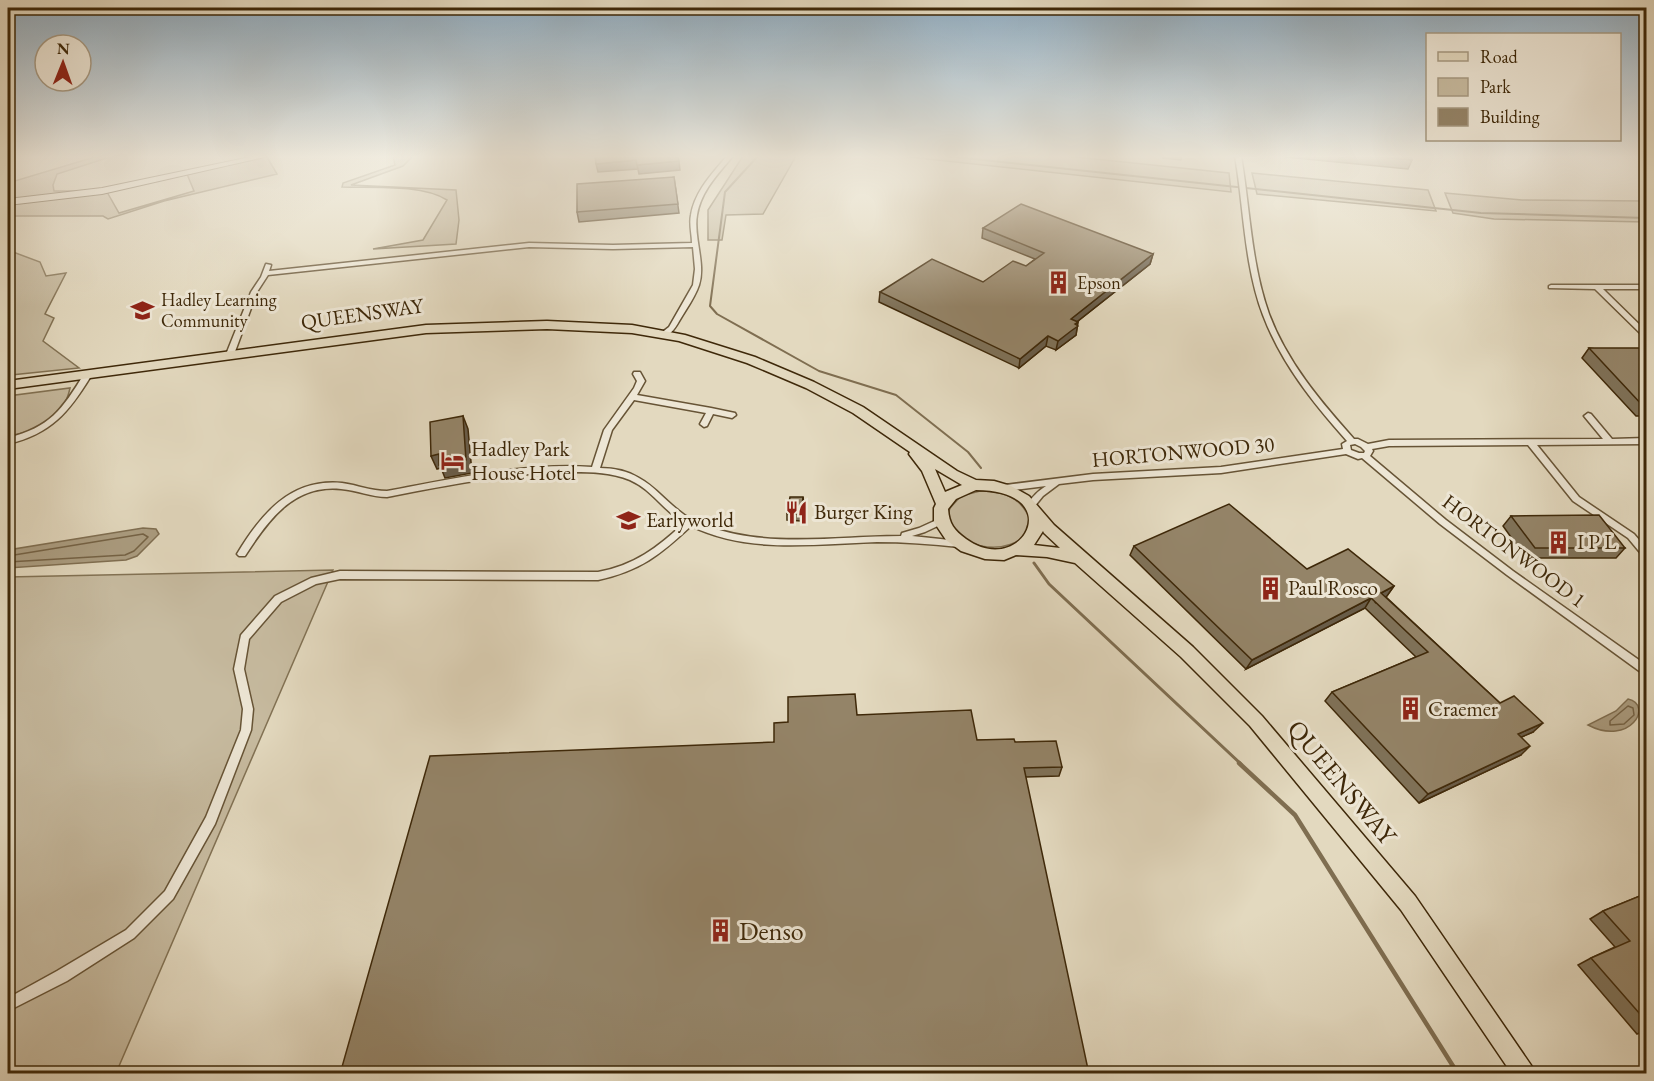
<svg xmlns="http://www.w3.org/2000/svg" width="1654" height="1081" font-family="'EB Garamond',serif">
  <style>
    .green { fill: #c7bba0; stroke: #827254; stroke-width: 1.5 }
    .water { fill: #ab9d81; stroke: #7f6e51; stroke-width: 1.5 }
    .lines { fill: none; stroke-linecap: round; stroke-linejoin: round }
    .shore { stroke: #746245; stroke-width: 1.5 }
    .stream-far2 { stroke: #7f6e51; stroke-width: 2 }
    .stream-far1 { stroke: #7f6e51; stroke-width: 3 }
    .stream { stroke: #7f6e51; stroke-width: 4.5 }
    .street-casing { stroke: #675436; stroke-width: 3 }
    .secondary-casing { stroke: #3e2809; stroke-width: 2 }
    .primary-casing { stroke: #3e2809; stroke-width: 3 }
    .street { fill: #ede6d5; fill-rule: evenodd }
    .secondary { fill: #ede6d5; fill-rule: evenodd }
    .primary { fill: #e3d9bf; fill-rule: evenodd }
    .wall { fill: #7f7259; stroke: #3e2809; stroke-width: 1.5 }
    .shaded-wall { fill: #685c49; stroke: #3e2809; stroke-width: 1.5 }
    .building { fill: #948468; stroke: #3e2809; stroke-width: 1.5 }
    .labels { text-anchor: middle; stroke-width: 6; stroke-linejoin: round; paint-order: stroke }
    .far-poi-label { font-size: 18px; fill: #3e2809; stroke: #ede6d5; text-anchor: start }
    .street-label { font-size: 21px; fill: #3e2809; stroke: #ede6d5 }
    .poi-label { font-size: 21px; fill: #3e2809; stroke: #ede6d5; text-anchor: start }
    .near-street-label { font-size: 26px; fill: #3e2809; stroke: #ede6d5 }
    .near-poi-label { font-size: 26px; fill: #3e2809; stroke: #ede6d5; text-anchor: start }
  </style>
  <rect width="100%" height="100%" fill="#e3d9bf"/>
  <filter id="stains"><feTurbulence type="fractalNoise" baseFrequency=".00333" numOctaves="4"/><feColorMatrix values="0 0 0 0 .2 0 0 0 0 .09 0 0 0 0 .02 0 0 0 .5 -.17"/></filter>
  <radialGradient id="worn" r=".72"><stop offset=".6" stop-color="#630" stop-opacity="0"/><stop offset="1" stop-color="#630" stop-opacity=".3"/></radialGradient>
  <path class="green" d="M98 156H113L57 174 53 185 54 191H79L8 200V183Z
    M393 156H413L403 166 351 185 456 190 459 220 456 244 373 249 423 240 447 200C422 184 373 188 342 187L343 183 395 165Z
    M743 156H796L763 214 726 215 722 240H708V210Z
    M900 156H1066L1229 173 1231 192Z
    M267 157 277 174 164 201 108 219 103 216H8V204L107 192 119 213 194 191 187 174Z
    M1252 173 1428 190 1436 211 1257 194Z
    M1445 193 1522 200 1646 201V222L1494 219 1453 213Z
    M13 252 40 262 46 276 66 273 45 314 54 318 43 341 79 368 11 375 8 379V253Z
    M70 388C64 419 36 432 8 436V396Z
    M980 491C996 491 1012 494 1022 506 1052 541 983 566 954 529 949 523 947 516 950 508L961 496Z
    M333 570 116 1073H8V577Z"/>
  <path class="water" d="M143 528 156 529 159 534 137 556 126 560 8 568V550Z
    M1628 699C1654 705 1630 747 1588 725L1616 711Z"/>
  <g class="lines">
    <path class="shore" d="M8 556 143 534 148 537 134 551 125 555 8 562
      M1628 706 1633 708 1634 715 1624 724 1610 725V721Z"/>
    <path class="stream-far2" d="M758 156 725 192 710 306 717 314 819 371 896 395 968 452 981 468
      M946 156 1481 213 1646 218"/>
    <path class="stream-far1" d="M1034 563 1049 584 1241 764"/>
    <path class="stream" d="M1239 763 1295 815 1458 1074"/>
    <defs>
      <path id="street" d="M727 156H733C718 174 701 191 697 215 693 236 706 264 699 285 695 297 687 308 681 318 676 326 672 336 661 336L660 334 669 327 693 285 695 269 693 247 613 249 529 247 268 275 257 292 233 357 229 359 225 357 251 292 261 277 266 264 271 265 269 271 529 243 613 245 692 243C692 234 689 224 691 215 695 191 712 174 727 156Z
        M1235 156H1241C1250 208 1251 264 1269 314 1287 362 1320 401 1354 439H1358L1368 444 1389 440 1603 439 1584 416 1588 413 1591 414 1612 439 1646 438V444L1537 445 1579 497 1634 534 1646 548V557L1643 556 1628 538 1573 501 1528 445 1389 446 1372 449 1373 451 1370 456 1446 520 1513 571 1646 665V674L1642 673 1507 575 1440 524 1362 458 1358 459 1346 454 1221 473 1093 480 1059 484 1043 496 1034 507H1028L1027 505C1032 497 1038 491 1046 486L1005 491 1002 490 1001 488 1002 486 1005 485 1093 474 1221 467 1343 449 1342 444 1347 441C1313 403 1281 363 1263 315 1244 265 1244 208 1235 156ZM1355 444 1361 447 1365 451 1364 453H1359L1351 450 1350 445Z
        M1551 285H1646V289H1603L1646 331V336H1643L1595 289 1549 288V286Z
        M634 372H640L645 381 637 395 711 408 735 413 736 415 732 418 713 414 707 426 704 427 700 424 706 413 634 400 612 430 600 468C613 468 628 471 639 478 654 486 664 499 678 510 687 518 698 523 710 527 768 548 840 536 901 536L902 533 919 528 941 518 944 519 945 521 944 523 925 532 912 536 959 541 964 544 959 547C932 544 904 542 877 542 815 544 748 554 691 526 660 555 640 571 598 580L340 579 316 584 281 602 249 639 244 669 253 709 251 730 215 824 173 899 134 938 67 981 8 1011V998L57 971 126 930 165 891 206 817 241 730 243 709 234 669 241 635 275 596 311 578 340 571 598 572C635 565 657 548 684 523 664 511 651 489 630 480 608 471 584 472 561 472 502 474 444 486 387 497 371 497 357 490 341 489 294 484 268 520 245 556H239L237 554C261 514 291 478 342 483 357 485 371 491 387 491 453 479 525 462 592 467L604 430 634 388 637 381 633 374Z
        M84 374H90L91 376C69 412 51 434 8 444V438C50 427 62 410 84 374Z"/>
      <path id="secondary" d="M255 156H269L102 194 8 205V199L102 188Z"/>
      <path id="primary" d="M547 321 632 325 685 335 755 357 814 382 863 407 957 471 976 480 994 481 1011 486 1029 496 1054 525 1193 647 1262 716 1415 896 1537 1074H1512L1401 910 1250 726 1181 657 1075 563 1047 557 1016 555 1004 560 985 559 961 551 946 540 934 522V508L936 504 922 471 909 454 910 452 853 413 806 388 747 363 679 341 632 333 547 329 426 333 8 389V381L426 325ZM935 469 962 485 945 492ZM976 490C1070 491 1021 579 966 539 954 530 949 524 948 509L956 499ZM1043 531 1044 533 1060 548 1034 545Z"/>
    </defs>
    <use href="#street" class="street-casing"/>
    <use href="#secondary" class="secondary-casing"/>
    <use href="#primary" class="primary-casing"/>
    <use href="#street" class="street"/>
    <use href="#secondary" class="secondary"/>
    <use href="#primary" class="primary"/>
  </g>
  <path class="wall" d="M1163 156H1182L1181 160 1163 158Z
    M1286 156H1411L1412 160 1408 169 1286 157Z
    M674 177 679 213 579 222 577 212Z
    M983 228 1153 254 1150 264 1078 321 1076 335 1056 350 1046 346 1019 368 879 302 880 292 983 282 1026 266 1035 259 982 238Z
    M1589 348 1647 356V416H1636L1582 358Z
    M804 504 801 521 787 520V513Z
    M1511 516 1625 548 1616 558H1526L1503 526Z
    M1134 546 1307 569 1394 586 1386 597 1500 703 1533 732 1521 737V755L1419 803 1325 701 1332 692 1416 657 1365 608 1246 669 1130 555Z
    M857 715 977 740 1015 742 1062 767 1059 776 1026 777 774 742 788 722Z
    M1647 893V1030L1637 1034 1578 965 1591 958 1615 947 1590 919 1603 911Z"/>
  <path class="shaded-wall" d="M636 160 638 169 598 172 596 164Z
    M679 161 680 170 639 174 637 165Z
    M1153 254 1150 264 1069 328 1071 319Z
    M1078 322 1076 335 1056 350 1058 341Z
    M1048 336 1046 346 1019 368 1020 359Z
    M463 416 468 429 472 473 445 478 441 468 437 469 431 456Z
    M803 497 804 504 801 521V514Z
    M1394 586 1387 596 1375 603 1381 593Z
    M1371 598 1365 608 1246 669 1252 660Z
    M1543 723 1533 732 1508 743 1518 734Z
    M1530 746 1521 755 1419 803 1428 794Z"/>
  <path class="building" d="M595 156H678L679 161 637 165 636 160 596 164Z
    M1367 156H1411L1412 160Z
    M674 177 678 204 577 212V184Z
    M1021 204 1153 254 1071 319 1078 322 1075 324 1078 326 1071 331 1058 341 1048 336 1020 359 880 292 932 259 983 282 1013 261 1026 266 1044 253 983 228Z
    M1589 348H1639L1647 356V407H1644Z
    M463 416 466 460 439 465V454L431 456 430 422Z
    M790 497H803L801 514 787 513Z
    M1229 504 1307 569 1348 549 1394 586 1381 593 1500 703 1514 696 1543 723 1518 734 1530 746 1428 794 1332 692 1428 652 1371 598 1252 660 1134 546Z
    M1599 515 1625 548H1535L1511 516Z
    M855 694 857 715 971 710 977 740 1014 739 1015 742 1056 741 1062 767 1024 768 1089 1074H340L430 756 774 742V723L788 722V697Z
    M1647 893V1022L1591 958 1630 941 1603 911Z"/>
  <linearGradient id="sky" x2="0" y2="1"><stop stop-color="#8fabbf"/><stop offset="0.51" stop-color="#f2eee2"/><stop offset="1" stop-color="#f2eee2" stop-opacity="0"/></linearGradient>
  <rect width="1654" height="307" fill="url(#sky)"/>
  <defs>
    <symbol id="building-bare" viewBox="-9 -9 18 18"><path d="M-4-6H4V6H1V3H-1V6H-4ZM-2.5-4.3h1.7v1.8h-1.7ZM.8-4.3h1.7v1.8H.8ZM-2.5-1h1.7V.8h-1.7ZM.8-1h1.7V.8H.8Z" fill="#8f2418" stroke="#ede6d5" stroke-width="2.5" paint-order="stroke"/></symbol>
    <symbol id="school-bare" viewBox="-9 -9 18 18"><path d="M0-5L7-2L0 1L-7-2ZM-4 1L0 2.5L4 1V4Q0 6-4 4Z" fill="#8f2418" stroke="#ede6d5" stroke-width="2.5" paint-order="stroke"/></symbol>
    <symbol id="hotel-bare" viewBox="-9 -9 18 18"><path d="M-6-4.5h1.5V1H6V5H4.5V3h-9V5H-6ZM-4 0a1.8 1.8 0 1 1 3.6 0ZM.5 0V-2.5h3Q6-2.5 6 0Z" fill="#8f2418" stroke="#ede6d5" stroke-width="2.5" paint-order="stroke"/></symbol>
    <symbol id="restaurant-bare" viewBox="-9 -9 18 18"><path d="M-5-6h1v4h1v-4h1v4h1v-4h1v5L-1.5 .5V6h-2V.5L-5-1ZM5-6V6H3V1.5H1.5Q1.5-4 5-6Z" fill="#8f2418" stroke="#ede6d5" stroke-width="2.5" paint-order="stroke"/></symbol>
  </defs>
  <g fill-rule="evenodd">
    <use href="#building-bare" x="1042" y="266" width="33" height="33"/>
    <use href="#school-bare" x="126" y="294" width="33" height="33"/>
    <use href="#hotel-bare" x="436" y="444" width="33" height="33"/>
    <use href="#restaurant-bare" x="780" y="496" width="33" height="33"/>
    <use href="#school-bare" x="612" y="504" width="33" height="33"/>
    <use href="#building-bare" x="1542" y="526" width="33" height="33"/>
    <use href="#building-bare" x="1254" y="572" width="33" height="33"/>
    <use href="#building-bare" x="1394" y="692" width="33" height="33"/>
    <use href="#building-bare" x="704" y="914" width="33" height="33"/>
  </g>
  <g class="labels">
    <g class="far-poi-label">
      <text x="1077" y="289">Epson</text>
      <text x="161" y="306">Hadley Learning<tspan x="161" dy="21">Community</tspan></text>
    </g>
    <g class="street-label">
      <text transform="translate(362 314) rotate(-8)" y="7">QUEENSWAY</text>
      <text transform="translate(1183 452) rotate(-5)" y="7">HORTONWOOD 30</text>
      <text transform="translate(1514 551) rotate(37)" y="7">HORTONWOOD 1</text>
    </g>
    <g class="poi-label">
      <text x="471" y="456">Hadley Park<tspan x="471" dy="24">House Hotel</tspan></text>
      <text x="814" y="519">Burger King</text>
      <text x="646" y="527">Earlyworld</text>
      <text x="1577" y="549">I P L</text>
      <text x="1288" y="595">Paul Rosco</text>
      <text x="1428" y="716">Craemer</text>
    </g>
    <g class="near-street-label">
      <text transform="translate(1342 782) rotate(50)" y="9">QUEENSWAY</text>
    </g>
    <g class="near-poi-label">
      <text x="739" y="940">Denso</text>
    </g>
  </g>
  <rect width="1654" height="1081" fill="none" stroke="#e3d9bf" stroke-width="30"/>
  <rect x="9" y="9" width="1636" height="1063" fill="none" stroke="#3e2809" stroke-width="3"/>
  <rect x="15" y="15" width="1624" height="1051" fill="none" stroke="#3e2809" stroke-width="1.5"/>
  <rect x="1426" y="33" width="195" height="108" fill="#ede6d5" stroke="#a79a83" stroke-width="1.5"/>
  <rect x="1438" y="52" width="30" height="9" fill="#e3d9bf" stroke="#a79a83" stroke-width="1.5"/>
  <text x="1480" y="63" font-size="18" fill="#3e2809">Road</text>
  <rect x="1438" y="78" width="30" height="18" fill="#c7bba0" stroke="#a79a83" stroke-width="1.5"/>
  <text x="1480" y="93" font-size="18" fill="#3e2809">Park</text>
  <rect x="1438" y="108" width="30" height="18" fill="#948468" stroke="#a79a83" stroke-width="1.5"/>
  <text x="1480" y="123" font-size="18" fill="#3e2809">Building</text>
  <g transform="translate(63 63) rotate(1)"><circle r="28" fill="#ede6d5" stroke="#a79a83" stroke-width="1.5"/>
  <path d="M0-4.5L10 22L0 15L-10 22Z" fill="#8f2418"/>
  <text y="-9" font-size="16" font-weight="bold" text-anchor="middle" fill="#3e2809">N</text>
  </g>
  <rect width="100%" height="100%" filter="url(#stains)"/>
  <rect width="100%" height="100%" fill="url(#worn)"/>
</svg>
